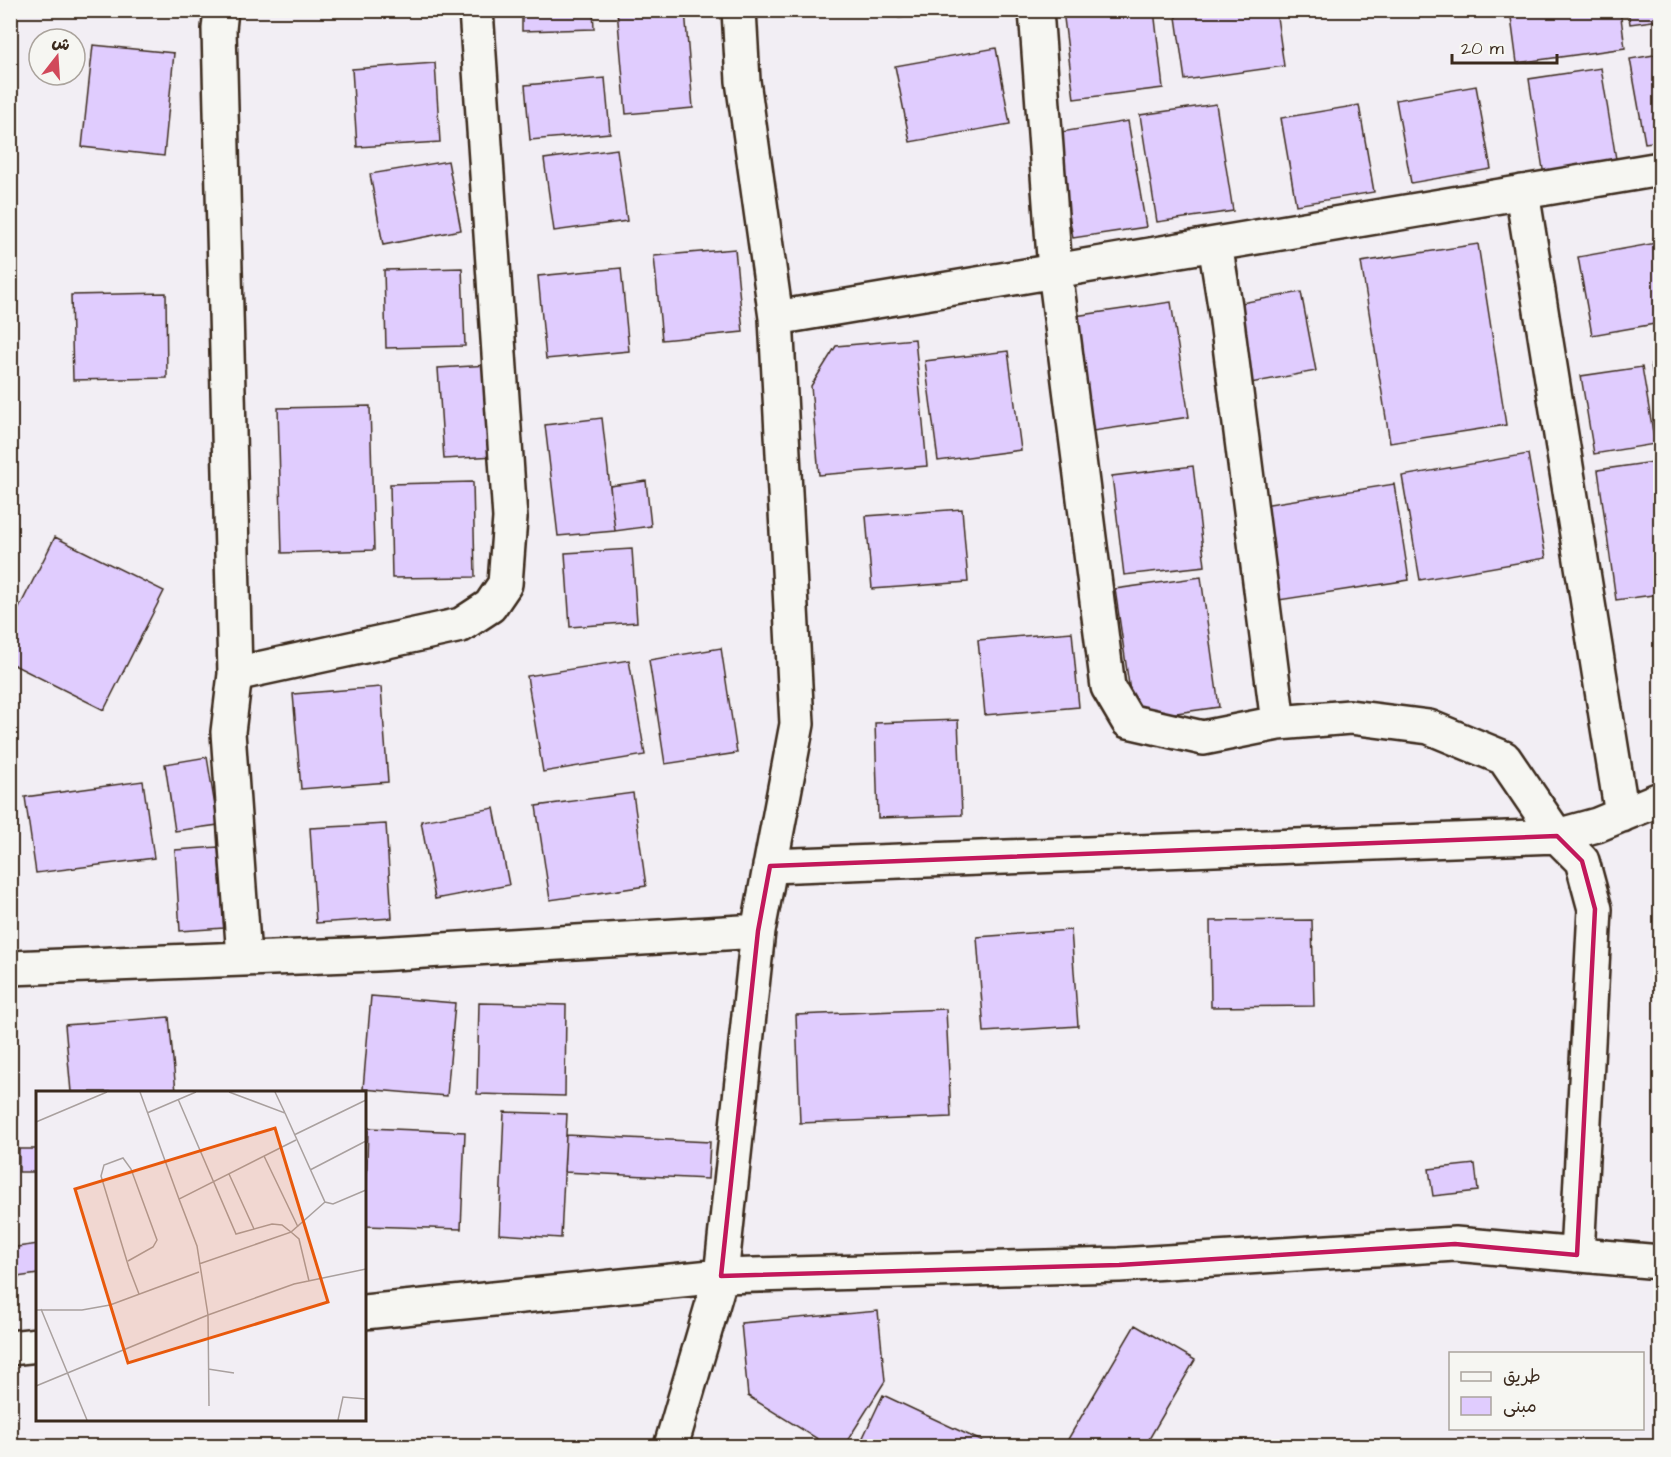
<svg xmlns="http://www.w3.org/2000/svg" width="1671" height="1457" font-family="'Architects Daughter','Playpen Sans Arabic',sans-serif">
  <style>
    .building { fill: #e0ccfe; stroke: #3b2a1e; stroke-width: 1.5 }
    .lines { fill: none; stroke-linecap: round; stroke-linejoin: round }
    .street-casing { stroke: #3b2a1e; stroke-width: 38 }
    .street { stroke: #f6f6f2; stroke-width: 33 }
    .marked { fill: none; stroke: #c2185b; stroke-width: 4.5; stroke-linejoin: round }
    .inset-road { fill: none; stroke: #a9a09e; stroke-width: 1.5 }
    .view { fill: #e8590c; fill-opacity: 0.15; stroke: #e8590c; stroke-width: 3 }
    .inset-edge { fill: none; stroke: #3b2a1e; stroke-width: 3 }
  </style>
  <rect width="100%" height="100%" fill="#f2eef4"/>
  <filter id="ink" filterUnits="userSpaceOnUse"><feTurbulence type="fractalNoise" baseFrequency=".0167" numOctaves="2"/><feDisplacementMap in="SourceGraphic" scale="12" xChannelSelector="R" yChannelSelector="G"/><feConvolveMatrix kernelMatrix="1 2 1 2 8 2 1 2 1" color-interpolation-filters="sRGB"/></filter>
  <g filter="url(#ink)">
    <path class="building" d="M522 10H593L594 29 522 31Z
      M617 10H685L693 108 626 114Z
      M898 10H964L899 18Z
      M1063 10H1154L1163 88 1074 99Z
      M1175 10H1276L1284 66 1185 80Z
      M1510 10H1620L1625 48 1517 63Z
      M1628 10H1660V20L1630 24Z
      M93 45 174 53 164 156 82 147Z
      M996 48 1010 124 910 142 895 66Z
      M1660 54V141L1645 143 1630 59Z
      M435 63 440 142 357 147 352 69Z
      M1601 68 1617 165 1544 176 1529 79Z
      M605 78 610 133 530 140 525 85Z
      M1476 86 1491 169 1411 183 1396 100Z
      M1216 104 1233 211 1157 222 1140 115Z
      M1359 105 1374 192 1296 205 1281 118Z
      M1128 121 1146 227 1073 238 1055 133Z
      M617 149 627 221 554 231 544 159Z
      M448 161 461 230 383 245 370 174Z
      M1656 243 1660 270V323L1592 335 1578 257Z
      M1478 244 1506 425 1390 443 1361 262Z
      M735 249 743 332 662 340 654 256Z
      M462 268 465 346 386 348 384 270Z
      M621 268 629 351 546 359 538 276Z
      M1301 292 1316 371 1240 385 1225 306Z
      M166 293 167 378 73 380 71 295Z
      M1171 302 1189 417 1093 431 1075 316Z
      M915 339 927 466 819 475 811 386 836 346Z
      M1008 351 1021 450 938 461 925 361Z
      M1660 363V418L1651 364Z
      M489 365 495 456 444 459 438 368Z
      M1642 367 1655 444 1594 454 1581 376Z
      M370 406 374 550 282 553 278 408Z
      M602 418 615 531 558 536 545 425Z
      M1528 454 1546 558 1420 580 1402 476Z
      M1660 461V594L1616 600 1598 470Z
      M1193 466 1205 566 1124 575 1112 476Z
      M646 481 651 526 615 531 610 486Z
      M473 482 475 577 392 578 390 484Z
      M1394 484 1409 580 1279 600 1263 505Z
      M962 509 968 582 872 589 866 516Z
      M55 537 164 591 104 710 10 663V626Z
      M632 549 637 622 570 627 565 553Z
      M1201 577 1219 707 1134 719 1115 589Z
      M1072 632 1079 707 985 715 978 640Z
      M721 648 737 753 665 764 649 660Z
      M629 660 645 755 543 772 527 676Z
      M381 687 388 782 301 789 293 694Z
      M958 720 962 815 878 818 875 723Z
      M207 757 218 825 175 831 165 764Z
      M143 781 154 858 36 873 25 797Z
      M633 793 646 886 550 900 536 806Z
      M494 808 509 885 435 899 421 821Z
      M386 824 392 918 316 923 310 828Z
      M218 847 224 928 180 931 175 850Z
      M1312 920 1314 1006 1211 1007 1210 921Z
      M1071 930 1078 1026 984 1032 977 937Z
      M371 996 455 1003 447 1096 363 1089Z
      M479 1003 566 1005 565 1096 477 1094Z
      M946 1009 951 1117 800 1123 796 1015Z
      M169 1017 176 1092H71L65 1025Z
      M504 1112 567 1114 561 1238 499 1234Z
      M368 1128 465 1132 461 1229 365 1226Z
      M566 1135 710 1142 708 1179 564 1172Z
      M19 1149H38V1172H19Z
      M1475 1164 1478 1191 1433 1196 1429 1169Z
      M38 1244V1274L10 1278V1248Z
      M878 1311 885 1381 844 1446H829L748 1396 741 1323Z
      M1135 1325 1195 1360 1145 1446H1064Z
      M883 1395 992 1446H859Z"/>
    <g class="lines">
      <defs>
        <path id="street" d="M221 10 219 29 235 674 228 732 244 958
          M739 10 743 81 776 318
          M1036 10 1055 271 1108 687 1128 721 1203 738 1278 723 1350 717 1429 727 1504 758 1557 836 1597 825 1660 799
          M1522 192 1622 815
          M1215 244 1225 306 1278 723
          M235 674 461 625 490 606 505 584 510 518 476 10
          M770 866 1557 836 1582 861 1595 909 1577 1255
          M10 968 376 954 758 931
          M364 1312 721 1276 1119 1265 1455 1244 1660 1262
          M10 1348 38 1345
          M671 1446 721 1276 758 931 797 724 776 318 1660 169"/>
      </defs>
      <use href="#street" class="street-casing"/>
      <use href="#street" class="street"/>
    </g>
  </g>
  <path class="marked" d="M1557 836 1582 861 1595 909 1577 1255 1455 1244 1119 1265 721 1276 758 931 770 866Z"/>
  <g transform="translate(36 1091)">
    <rect width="330" height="330" fill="#f2eef4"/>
    <path class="inset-road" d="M104 1 143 108M193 1 249 22 289 111 297 113 330 99M239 1 249 22M142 8 200 143 236 133 246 134 255 141 289 111M111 22 160 1M0 31 71 1M258 44 330 9M228 65 262 136M274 79 330 50M193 83 218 138M92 170 117 156 121 149 95 78 87 67 68 74 65 85 93 177 103 203M163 173 255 141 263 148 273 190M5 218 51 329M0 219H46L74 214 163 181M172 278 198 282M0 295 172 224 258 193 330 178M173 315 172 224 161 155 143 108 260 49M302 329 307 306 330 308"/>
    <path class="view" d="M239 37 292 211 92 272 39 98Z"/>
    <rect width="330" height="330" class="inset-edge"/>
  </g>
  <rect width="1671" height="1457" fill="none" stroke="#f6f6f2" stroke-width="36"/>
  <rect x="18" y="18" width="1635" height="1421" fill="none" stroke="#3b2a1e" stroke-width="2" filter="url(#ink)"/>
  <rect x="1449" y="1352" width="195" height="78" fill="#f6f6f2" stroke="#aba49d" stroke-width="1.5"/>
  <rect x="1461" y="1372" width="30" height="9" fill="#f6f6f2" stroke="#aba49d" stroke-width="1.5"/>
  <text x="1503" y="1382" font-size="18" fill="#3b2a1e">طريق</text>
  <rect x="1461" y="1397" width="30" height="18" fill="#e0ccfe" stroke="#aba49d" stroke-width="1.5"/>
  <text x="1503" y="1412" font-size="18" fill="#3b2a1e">مبنى</text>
  <g transform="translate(57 57) rotate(17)"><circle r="28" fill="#f6f6f2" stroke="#aba49d" stroke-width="1.5"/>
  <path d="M0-4.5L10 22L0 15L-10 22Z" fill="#d1495b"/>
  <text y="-9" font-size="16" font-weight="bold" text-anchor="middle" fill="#3b2a1e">ش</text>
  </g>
  <path d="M1452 54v9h105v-9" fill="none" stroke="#3b2a1e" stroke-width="3"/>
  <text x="1461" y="54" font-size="18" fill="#3b2a1e" stroke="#f6f6f2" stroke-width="4.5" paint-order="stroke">20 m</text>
</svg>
